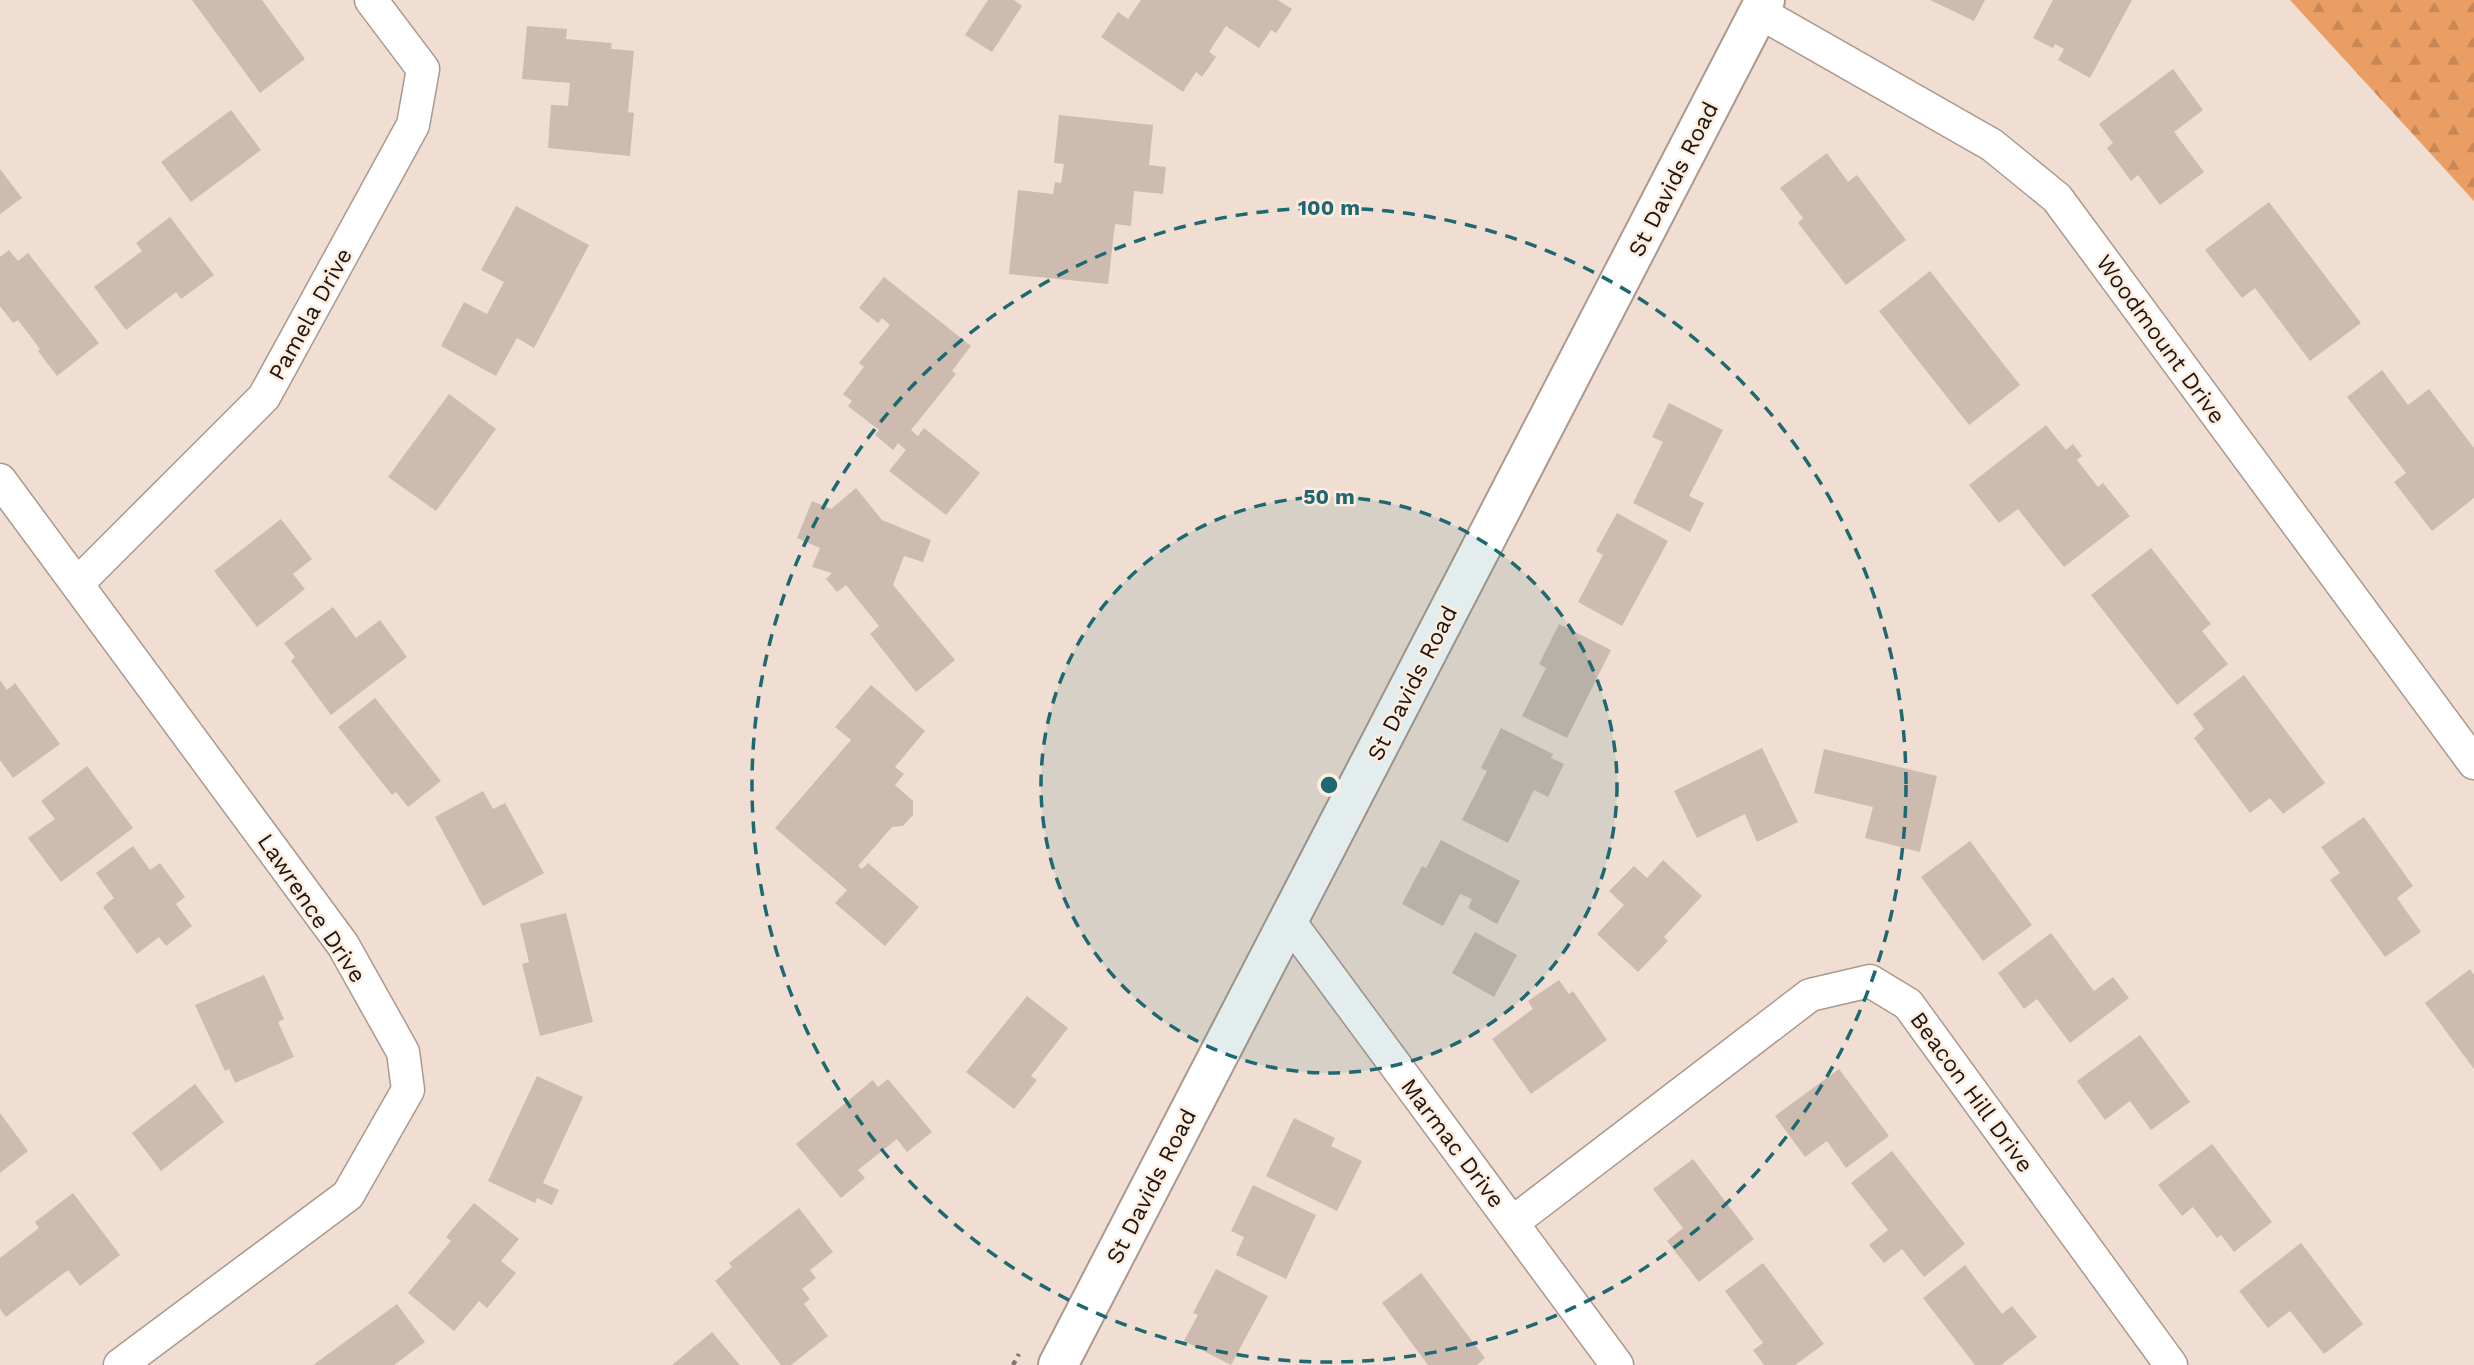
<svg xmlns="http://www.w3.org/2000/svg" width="2474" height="1365" font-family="'Work Sans',sans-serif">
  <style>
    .forest { fill: url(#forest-firs) }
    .building { fill: #cdbbaf }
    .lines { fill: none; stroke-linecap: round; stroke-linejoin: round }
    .minor-casing { stroke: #aa998d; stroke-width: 35 }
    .secondary-casing { stroke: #aa998d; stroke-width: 42 }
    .path { stroke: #84776f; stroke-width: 4.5; stroke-dasharray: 5 5; stroke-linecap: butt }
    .minor { stroke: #fff; stroke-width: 32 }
    .secondary { stroke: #fff; stroke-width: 38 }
    .ring { fill: none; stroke: #1d6871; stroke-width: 3.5; stroke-dasharray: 12 9 }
    .labels { text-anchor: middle; stroke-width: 5; stroke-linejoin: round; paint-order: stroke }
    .street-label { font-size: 23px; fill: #1c1611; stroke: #feecdf }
    .centre { fill: #1d6871; stroke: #feecdf; stroke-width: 3.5 }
    .ring-label { font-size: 21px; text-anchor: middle; font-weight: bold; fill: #1d6871; stroke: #feecdf; stroke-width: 5; stroke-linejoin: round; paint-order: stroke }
  </style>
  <defs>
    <pattern id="forest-firs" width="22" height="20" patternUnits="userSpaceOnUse" patternTransform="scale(1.75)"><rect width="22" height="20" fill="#eb9e64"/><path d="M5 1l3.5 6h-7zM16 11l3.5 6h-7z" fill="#c98756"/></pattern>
  </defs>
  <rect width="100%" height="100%" fill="#f1ded2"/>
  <path class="forest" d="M2290 0H2474V201Z"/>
  <path class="building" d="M192 0H262L305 59 260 93Z
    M988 0H1014L1022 6 992 52 965 35Z
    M1141 0H1278L1292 9 1276 33 1271 30 1259 48 1226 26 1209 52 1216 57 1202 77 1196 72 1183 92 1101 37 1118 12 1128 19Z
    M1930 0H1985L1974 21Z
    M2053 0H2132L2090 78 2058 60 2064 49 2055 44 2053 48 2033 38Z
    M527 26 567 29 566 39 612 43 611 49 634 51 628 112 634 113 630 156 548 148 551 105 568 106 570 83 522 79Z
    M2173 69 2203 110 2174 132 2204 172 2160 205 2138 175 2131 181 2107 148 2113 143 2099 124Z
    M231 110 261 150 191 202 161 162Z
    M1059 115 1153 125 1149 165 1166 167 1163 194 1134 191 1131 226 1115 224 1108 284 1009 274 1018 190 1053 194 1055 182 1061 183 1064 164 1054 163Z
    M1827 153 1848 182 1857 175 1906 240 1846 285 1798 223 1803 218 1780 188Z
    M0 169 22 198 0 214Z
    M2269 202 2361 323 2310 361 2255 288 2242 298 2205 250Z
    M516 206 589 245 534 348 517 338 496 376 441 346 464 302 487 314 504 282 481 270Z
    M170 217 214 275 181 299 176 292 126 330 94 287 142 251 136 243Z
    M9 250 18 261 28 253 99 343 57 376 38 351 40 349 18 320 13 323 0 306V257Z
    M1930 271 2020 385 1969 425 1879 311Z
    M884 277 971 346 952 371 956 374 911 430 918 436 924 428 980 473 946 515 889 471 906 450 898 443 893 450 875 435 879 430 848 406 852 401 843 394 864 367 859 363 890 325 882 318 878 323 859 308Z
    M2382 370 2408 405 2429 389 2474 448V498L2432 531 2394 482 2406 473 2347 397Z
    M449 394 496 429 436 511 388 477Z
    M1669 403 1723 430 1689 496 1704 503 1690 532 1633 503 1663 442 1652 437Z
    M2046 425 2066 450 2073 444 2082 456 2077 460 2098 487 2103 483 2130 516 2064 567 2018 509 1999 523 1969 485Z
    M856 488 882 520 931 540 923 562 904 556 893 585 955 660 916 692 870 634 879 626 846 585 837 592 826 579 832 573 812 567 820 548 797 538 812 501 831 509Z
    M1617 513 1668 541 1622 626 1578 602 1603 555 1596 551Z
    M281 519 312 559 293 574 305 589 257 627 214 571Z
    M2151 548 2211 624 2202 631 2228 664 2177 705 2091 595Z
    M333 607 356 638 380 620 407 657 331 715 291 661 295 657 284 643Z
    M1559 624 1611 650 1567 738 1522 716 1546 668 1539 664Z
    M2244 675 2325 783 2283 814 2270 798 2250 813 2194 738 2204 729 2193 714Z
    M0 680 7 690 15 683 60 744 13 778 0 760Z
    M871 685 925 731 895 767 904 774 895 785 913 801V815L903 826 892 827 858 866 862 869 868 863 919 907 885 946 835 903 847 890 775 828 851 740 835 727Z
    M375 698 441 781 408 807 396 792 392 795 338 727Z
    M1501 728 1553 754 1551 758 1564 764 1548 797 1534 790 1508 843 1462 820 1487 771 1481 768Z
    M1762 748 1798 822 1757 842 1745 814 1697 838 1674 791Z
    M1824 749 1937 776 1920 852 1865 838 1873 807 1814 793Z
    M87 766 133 828 61 882 28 838 55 819 41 801Z
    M483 791 493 809 505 803 544 873 483 906 435 817Z
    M2364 817 2413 886 2397 898 2421 932 2385 957 2330 880 2340 873 2321 847Z
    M1441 840 1520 881 1497 924 1468 908 1472 899 1460 894 1443 926 1402 904 1422 866 1426 868Z
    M1970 841 2032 925 1983 961 1921 877Z
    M133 846 150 870 160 863 185 897 176 904 192 926 166 946 159 937 137 954 103 907 114 898 96 873Z
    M1663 860 1702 896 1664 937 1668 941 1638 972 1597 934 1624 905 1609 891 1634 866 1647 878Z
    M566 913 593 1022 540 1036 522 964 529 962 520 924Z
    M1475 932 1517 955 1494 997 1452 973Z
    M2051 933 2094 991 2113 977 2129 998 2070 1043 2037 999 2024 1009 1998 973Z
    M2470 969 2474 975V1069L2425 1003Z
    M264 975 284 1019 278 1022 294 1057 235 1083 229 1069 225 1071 195 1005Z
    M1559 980 1569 994 1573 991 1607 1040 1531 1094 1492 1039 1533 1009 1528 1001Z
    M1027 996 1068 1028 1031 1076 1037 1080 1014 1109 966 1072Z
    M2140 1035 2190 1102 2151 1130 2130 1101 2105 1120 2077 1081Z
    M1839 1069 1889 1136 1846 1168 1827 1141 1805 1157 1775 1116Z
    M537 1076 583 1097 543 1183 559 1190 552 1205 537 1198 535 1203 488 1181Z
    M888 1079 932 1132 907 1152 897 1139 858 1170 865 1178 841 1198 796 1144 873 1080 878 1087Z
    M195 1084 224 1122 161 1171 132 1133Z
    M0 1113 28 1151 0 1173Z
    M1294 1118 1335 1138 1331 1146 1362 1161 1337 1211 1266 1176Z
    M2212 1144 2272 1222 2234 1252 2221 1235 2217 1238 2193 1207 2182 1216 2158 1185Z
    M1892 1151 1965 1244 1924 1277 1902 1249 1884 1263 1869 1245 1888 1230 1851 1183Z
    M1693 1159 1754 1239 1699 1282 1667 1241 1683 1228 1653 1189Z
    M1253 1185 1316 1215 1286 1279 1236 1255 1244 1237 1231 1231Z
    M73 1193 120 1255 80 1286 68 1270 6 1317 0 1309V1258L39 1228 35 1222Z
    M474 1203 519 1239 501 1261 516 1273 487 1308 479 1301 454 1331 408 1293 451 1241 446 1237Z
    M799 1208 833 1252 810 1270 816 1278 802 1289 810 1299 804 1304 828 1336 791 1365H781L715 1281 732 1267 729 1263Z
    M2301 1243 2363 1324 2324 1354 2290 1311 2268 1328 2239 1291Z
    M1763 1263 1824 1344 1795 1365H1764L1753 1350 1763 1343 1725 1291Z
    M1965 1265 2002 1314 2012 1306 2037 1337 2001 1365H1975L1923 1298Z
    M1216 1269 1268 1296 1231 1365 1184 1341 1198 1315 1193 1313Z
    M1421 1273 1485 1358 1477 1365H1428L1382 1303Z
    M397 1304 425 1342 394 1365H313Z
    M712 1332 740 1365H672Z"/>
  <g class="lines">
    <defs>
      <path id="minor" d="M1759 12 1992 145 2057 198 2474 763
        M0 480 343 945 403 1052 408 1090 348 1195 120 1365
        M78 583 264 397 413 125 423 69 371 0
        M1289 921 1617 1365
        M1512 1223 1810 995 1870 981 1908 1004 2171 1365"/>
      <path id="secondary" d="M1058 1365 1765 0"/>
    </defs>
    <use href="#minor" class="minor-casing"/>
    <use href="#secondary" class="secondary-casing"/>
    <path class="path" d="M1013 1365 1019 1354"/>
    <use href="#minor" class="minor"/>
    <use href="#secondary" class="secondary"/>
  </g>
  <circle cx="1329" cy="785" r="288" fill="#1d6871" fill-opacity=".12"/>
  <g class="ring">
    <circle cx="1329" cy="785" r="288"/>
    <circle cx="1329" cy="785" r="577"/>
  </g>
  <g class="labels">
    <g class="street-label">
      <text transform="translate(1673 179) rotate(-63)" y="8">St Davids Road</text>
      <text transform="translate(310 314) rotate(-61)" y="8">Pamela Drive</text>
      <text transform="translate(2161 339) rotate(54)" y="8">Woodmount Drive</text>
      <text transform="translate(1412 683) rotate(-63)" y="8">St Davids Road</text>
      <text transform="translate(312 908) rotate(56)" y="8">Lawrence Drive</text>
      <text transform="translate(1972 1092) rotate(54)" y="8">Beacon Hill Drive</text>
      <text transform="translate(1453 1143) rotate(53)" y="8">Marmac Drive</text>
      <text transform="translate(1151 1186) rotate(-63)" y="8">St Davids Road</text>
    </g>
  </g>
  <circle cx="1329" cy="785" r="10" class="centre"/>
  <g class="ring-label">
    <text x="1329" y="215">100 m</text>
    <text x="1329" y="504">50 m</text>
  </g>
</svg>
